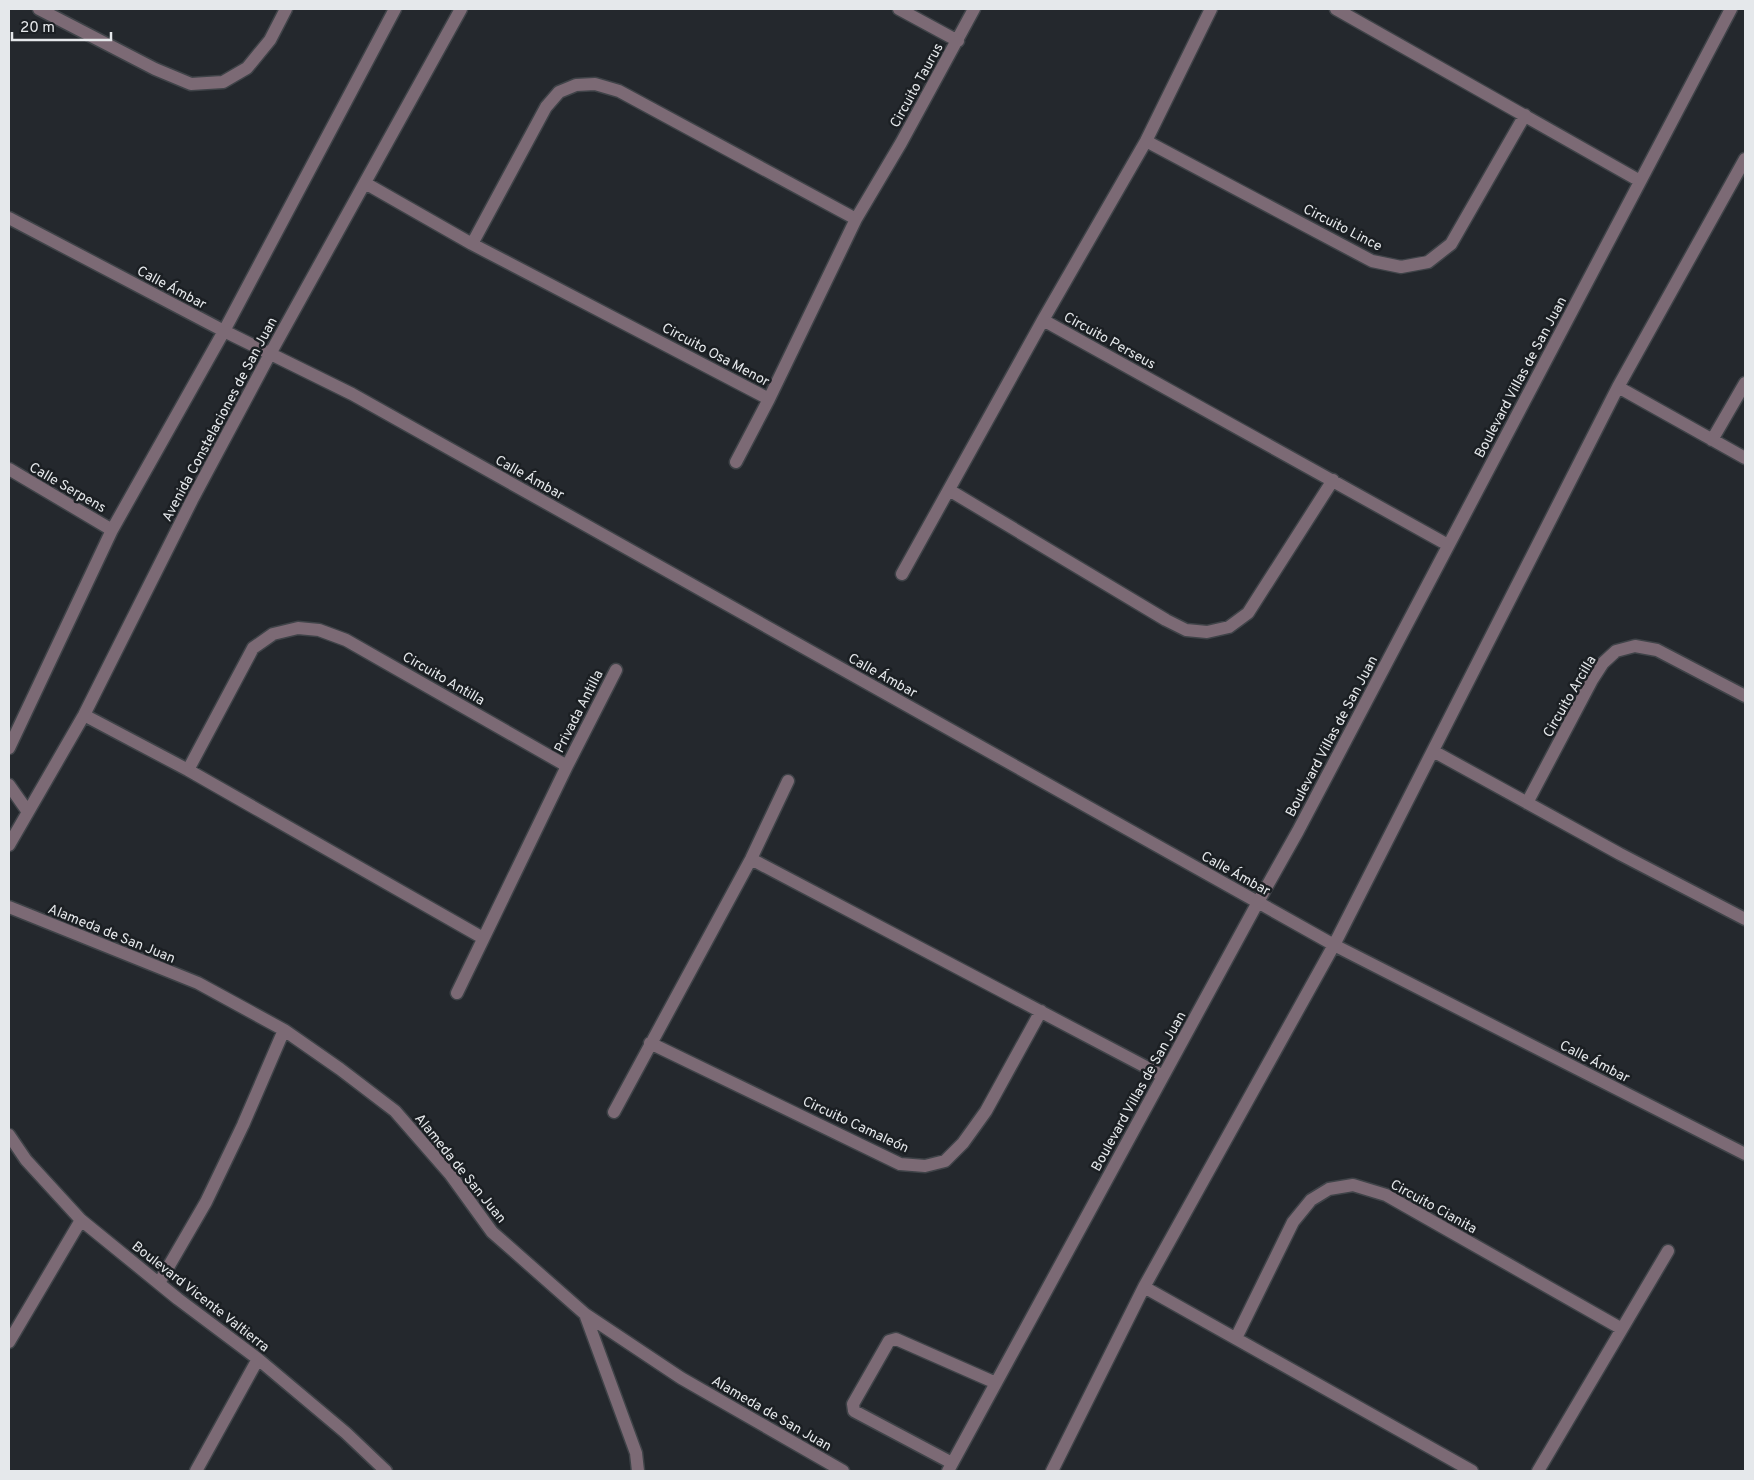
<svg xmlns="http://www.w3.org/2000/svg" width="1754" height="1480" font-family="Overpass,sans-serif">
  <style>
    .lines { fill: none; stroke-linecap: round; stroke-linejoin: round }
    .minor-casing { stroke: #3f4348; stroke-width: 15 }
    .minor { stroke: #7c6a75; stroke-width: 12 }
    .labels { text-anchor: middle; stroke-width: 5; stroke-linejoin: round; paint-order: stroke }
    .street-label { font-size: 14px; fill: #e5e8eb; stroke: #1b1f23 }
  </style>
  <rect width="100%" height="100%" fill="#24282d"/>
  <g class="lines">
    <defs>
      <path id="minor" d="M39 9 155 69 191 84 223 82 247 68 270 40 286 9
        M899 9 958 41
        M1336 9 1640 181
        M1146 141 1372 261 1401 267 1428 262 1451 244 1525 115
        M365 183 472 244 769 399
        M9 218 224 331 352 394 1334 945 1745 1154
        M472 244 546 107 559 92 576 85 595 84 619 91 856 219
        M1043 320 1448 545
        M1618 387 1745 458
        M1712 440 1745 383
        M736 462 769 399 856 219 901 143 974 9
        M9 469 112 530
        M949 490 1166 620 1186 630 1207 632 1229 627 1248 613 1333 480
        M902 574 1043 320 1146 141 1211 9
        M84 715 188 770 483 938
        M9 748 112 530 224 331 395 9
        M1433 751 1620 854 1745 919
        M188 770 253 648 273 634 298 628 319 630 346 640 567 766
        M9 785 28 812
        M1527 803 1592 680 1603 663 1616 651 1635 646 1657 650 1745 696
        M9 845 84 715 192 500 270 354 461 9
        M751 859 1163 1076
        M9 907 198 983 284 1030 340 1069 395 1111 450 1174 492 1232 585 1314 681 1378 843 1471
        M457 993 567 766 616 670
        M650 1043 900 1164 925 1166 945 1161 963 1143 986 1111 1041 1011
        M614 1112 751 859 788 781
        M9 1135 26 1160 81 1220 178 1299 258 1359 346 1433 386 1471
        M159 1283 206 1202 243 1125 284 1030
        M1144 1287 1472 1471
        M585 1314 636 1453 638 1471
        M1236 1338 1293 1222 1311 1200 1329 1189 1353 1185 1386 1195 1622 1329
        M9 1342 81 1220
        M952 1463 854 1411 853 1404 889 1341 896 1339 996 1383
        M196 1471 258 1359
        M948 1471 1258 902 1298 831 1731 9
        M1052 1471 1144 1287 1334 945 1618 387 1745 159
        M1538 1471 1668 1251"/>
    </defs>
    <use href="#minor" class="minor-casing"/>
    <use href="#minor" class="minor"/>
  </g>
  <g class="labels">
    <g class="street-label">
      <text transform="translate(916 85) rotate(-61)" y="5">Circuito Taurus</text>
      <text transform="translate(1343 227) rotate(27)" y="5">Circuito Lince</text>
      <text transform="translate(172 287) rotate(28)" y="5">Calle Ámbar</text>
      <text transform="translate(1110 340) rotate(29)" y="5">Circuito Perseus</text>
      <text transform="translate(716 354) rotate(28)" y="5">Circuito Osa Menor</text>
      <text transform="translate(1520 377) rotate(-62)" y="5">Boulevard Villas de San Juan</text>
      <text transform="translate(219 419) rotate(-62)" y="5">Avenida Constelaciones de San Juan</text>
      <text transform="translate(530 477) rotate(29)" y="5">Calle Ámbar</text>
      <text transform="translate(68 487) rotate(30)" y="5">Calle Serpens</text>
      <text transform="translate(883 675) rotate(29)" y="5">Calle Ámbar</text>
      <text transform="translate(444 678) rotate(30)" y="5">Circuito Antilla</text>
      <text transform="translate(1569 696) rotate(-60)" y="5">Circuito Arcilla</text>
      <text transform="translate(578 711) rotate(-63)" y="5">Privada Antilla</text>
      <text transform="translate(1331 736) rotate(-62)" y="5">Boulevard Villas de San Juan</text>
      <text transform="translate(1236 873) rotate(29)" y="5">Calle Ámbar</text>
      <text transform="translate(112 933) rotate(22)" y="5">Alameda de San Juan</text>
      <text transform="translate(1595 1061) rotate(27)" y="5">Calle Ámbar</text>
      <text transform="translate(1138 1091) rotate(-61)" y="5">Boulevard Villas de San Juan</text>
      <text transform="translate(856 1124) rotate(25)" y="5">Circuito Camaleón</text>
      <text transform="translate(461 1168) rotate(51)" y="5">Alameda de San Juan</text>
      <text transform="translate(1434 1206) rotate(29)" y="5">Circuito Cianita</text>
      <text transform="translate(201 1296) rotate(38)" y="5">Boulevard Vicente Valtierra</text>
      <text transform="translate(772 1413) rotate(30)" y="5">Alameda de San Juan</text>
    </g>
  </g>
  <rect width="1754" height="1480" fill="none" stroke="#e5e8eb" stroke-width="20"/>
  <path d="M12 32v8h99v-8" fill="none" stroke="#e5e8eb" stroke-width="2.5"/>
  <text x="20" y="32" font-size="15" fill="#e5e8eb" stroke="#1b1f23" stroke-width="4" paint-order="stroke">20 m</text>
</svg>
